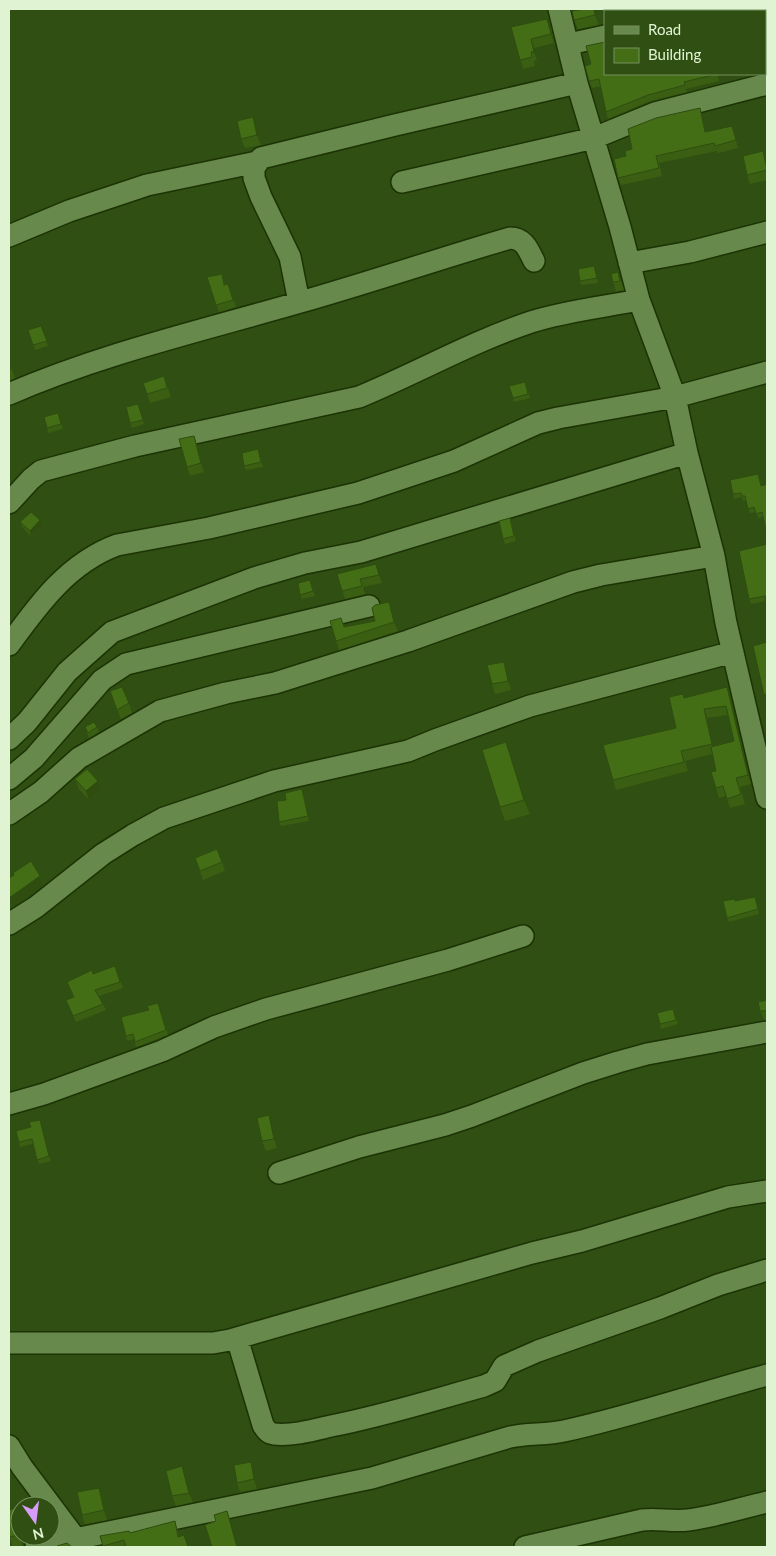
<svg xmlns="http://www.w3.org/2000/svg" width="776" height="1556" font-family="Lato,sans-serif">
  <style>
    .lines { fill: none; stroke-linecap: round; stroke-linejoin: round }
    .minor-casing { stroke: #1c3304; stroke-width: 24 }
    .minor { stroke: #67894c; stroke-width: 21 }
    .wall { fill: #3a5f13; fill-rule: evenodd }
    .shaded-wall { fill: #2f4d0f }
    .building { fill: #436e16; stroke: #2f4d0f }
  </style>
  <rect width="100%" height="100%" fill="#304f12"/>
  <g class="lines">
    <defs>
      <path id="minor" d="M559 9 577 83 620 227 639 300 675 397 687 453 714 556 726 623 767 798
        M707 11 717 9
        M569 44 605 36
        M402 182 594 138 655 113 767 84
        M9 236 69 211 147 185 257 162
        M629 263 690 252 767 232
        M299 302 290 257 261 197 254 178V168L261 158 395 125 577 83
        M9 394C101 354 200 331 297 303 368 283 438 259 510 238 524 238 528 249 534 261
        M9 503 31 479 41 471 135 446 359 397C417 373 471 342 531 322 565 311 603 307 639 300
        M9 645C38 605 68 563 117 545L209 528 358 493 454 461 538 423 558 418 675 397 767 372
        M9 739 27 722 67 672 112 632 254 578 305 563 361 552 687 453
        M9 779 34 758 102 680 126 664 369 606
        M9 814 41 792 79 758 160 711 226 693 275 683 408 641 573 582 601 575 714 556
        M9 924 36 907 103 854 133 835 164 818 274 781 408 751 435 740 530 706 733 652
        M9 1104 44 1094 162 1051 214 1027 266 1009 448 960 523 936
        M279 1173 359 1147 445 1125 472 1116 583 1073 618 1062 647 1054 767 1032
        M237 1338 263 1425C266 1430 268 1433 274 1434 293 1436 314 1430 331 1426 383 1416 433 1400 484 1386L495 1381 504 1366 538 1351 660 1308 718 1285 767 1270
        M9 1343H213L230 1340 532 1253 582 1241 728 1197 767 1191
        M9 1446 22 1467 82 1547
        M36 1547 372 1478 510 1437C528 1433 546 1435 564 1431 633 1416 699 1393 767 1375
        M525 1547 642 1520C657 1518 672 1522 688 1520 714 1517 741 1508 767 1502"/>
    </defs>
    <use href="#minor" class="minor-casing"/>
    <use href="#minor" class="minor"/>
  </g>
  <path class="wall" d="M585 9 597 16 599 25 578 29 574 20Z
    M511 27H551L554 43 534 48 537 60 534 61 535 66 523 69Z
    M591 64 605 74H717L719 81 686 89 687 92 650 101 608 119 606 112 601 86 592 88 589 81Z
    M702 115 706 132 732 126 738 148 718 153 717 151 659 163 662 176 621 185 618 178 626 156 632 149Z
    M253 117 257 126 261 145 245 148 241 139Z
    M766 161 767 165V180L750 184 747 175Z
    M596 271 598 283 581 285 580 281Z
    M618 272 624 290 616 291 613 282Z
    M222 274 225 285 228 284 236 307 219 312 207 277Z
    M41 326 48 346 35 350 28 330Z
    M9 361 15 378 9 381Z
    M164 376 171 397 150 403 147 394Z
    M525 382 530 398 514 402 513 398Z
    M138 404 144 424 132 428 130 423Z
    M58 413 63 429 48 433 47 428Z
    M194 436 197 445 204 472 190 476 187 467Z
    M258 449 263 467 246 470 244 466Z
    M758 474 762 485 763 517 758 518 756 512 750 513 746 500 743 501 742 497 734 499 733 494Z
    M20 522 42 525 31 536 22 527Z
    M511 523 516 541 505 544 503 539Z
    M767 544 766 601 751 604 749 599Z
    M379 572 382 583 363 587 365 594 345 599 337 574Z
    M312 585 315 596 302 599 300 595Z
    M389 602 392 610 398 631 339 650 336 641 345 627 375 621Z
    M507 671 511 690 495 694 492 684Z
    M110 691 129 703 132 713 121 719Z
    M684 697H730L751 784 740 787 745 804 730 808 726 796 719 798 716 788V771L712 754 685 761 688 771 616 790 613 780 676 728ZM728 715 734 741 713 746 707 718Z
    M85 727H97L99 732 89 738Z
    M506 742 530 814 505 821 500 807Z
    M75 779 101 790 89 800 79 789Z
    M304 794 309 821 281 826 279 822 286 800Z
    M195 858 222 862 225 871 203 880Z
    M755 897 759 914 729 922 727 918 735 901Z
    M115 966 123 988 99 996 106 1010 76 1022 66 1000 73 997 67 982Z
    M767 1000V1020H764L760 1011Z
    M158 1003 168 1035 136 1047 134 1039 127 1041 126 1036 149 1010Z
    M673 1009 678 1024 661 1029 660 1024Z
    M40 1120 51 1161 39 1164 33 1144 20 1147 19 1142 31 1127Z
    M272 1124 277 1148 266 1151 262 1141Z
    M251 1462 254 1472 257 1489 240 1492 237 1483Z
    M182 1466 186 1476 193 1502 176 1506 172 1496Z
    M99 1488 102 1497 107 1520 85 1524 82 1515Z
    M9 1510 20 1536H33L28 1537 24 1543V1547H13L9 1535Z
    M50 1519 54 1531 50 1532Z
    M175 1521 179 1536 184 1535 188 1547H103L100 1536 130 1533Z"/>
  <path class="shaded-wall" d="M594 9 597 16 599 25 595 15Z
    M547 19 551 27 554 43 551 34Z
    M531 39 534 48 537 60 534 52Z
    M700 108 702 115 708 140 705 132Z
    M253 117 257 126 261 145 257 135Z
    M194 436 197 445 204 472 201 463Z
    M40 520 42 525 31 536 30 531Z
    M376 564 379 572 382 583 379 575Z
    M389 602 392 610 398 631 394 622Z
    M504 662 507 671 511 690 508 681Z
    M727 687 730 697 751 784 748 775Z
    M704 709 707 718 715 754 712 744Z
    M506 742 511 756 530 814 524 800Z
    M98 781 101 790 89 800 86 791Z
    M302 789 304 794 309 821 308 816Z
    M40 876 43 885 13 907 9 898Z
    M269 1115 272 1124 277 1148 274 1139Z
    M40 1120 42 1124 51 1161 49 1156Z
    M251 1462 254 1472 257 1489 254 1479Z
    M182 1466 186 1476 193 1502 189 1493Z
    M99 1488 102 1497 107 1520 104 1510Z
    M227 1511 230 1520 238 1547H237Z
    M20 1528V1536H28V1537L24 1543V1547H23L19 1535Z"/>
  <path class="building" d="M585 9H594L595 15 574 20 572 11Z
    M656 9H693L694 11H657Z
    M547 19 551 34 531 39 534 52H531L532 57 520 60 511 27Z
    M605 42V74H717L684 82 685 85 648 95 606 112 599 79 589 81 585 66 591 64 586 46Z
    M700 108 705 132 732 126 736 140 715 146 714 143 656 156 659 168 618 178 614 159 626 156 625 151 632 149 628 129 656 118Z
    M253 117 257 135 241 139 237 121Z
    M763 151 767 170 747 175 743 156Z
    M594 266 597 278 580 281 578 269Z
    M618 272 620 281 613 282 611 274Z
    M222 274 224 285 228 284 233 300 216 305 207 277Z
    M41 326 47 341 33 345 28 330Z
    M9 361 11 369 9 370Z
    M164 376 167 388 147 394 143 383Z
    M525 382 528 394 513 398 509 386Z
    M138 404 143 420 130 423 126 407Z
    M58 413 61 424 47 428 44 417Z
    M194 436 201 463 187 467 179 439Z
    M258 449 261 462 244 466 242 453Z
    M758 474 761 486 767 484V535L762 512 756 514 754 507 748 509 745 496H742L741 493 733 494 730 480Z
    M31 512 40 520 30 531 20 522Z
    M510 518 514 536 503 539 499 521Z
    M767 544V606L765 596 749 599 739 551Z
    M376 564 379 575 360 579 362 586 342 591 337 574Z
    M310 580 313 591 300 595 298 583Z
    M389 602 394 622 336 641 330 621 341 618 344 627 375 621 372 608 375 605Z
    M767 642V701L766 694 764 695 753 646Z
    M504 662 508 681 492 684 487 665Z
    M122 687 129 703 117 710 110 691Z
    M727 687 748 775 736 778 741 794 727 799 723 786 716 788 711 772 716 771 711 747 734 741 726 706 704 709 712 744 681 751 684 762 613 780 603 745 676 728 669 697 683 694 684 698Z
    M94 722 97 727 88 733 85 727Z
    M506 742 524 800 500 807 482 750Z
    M87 769 98 781 86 791 75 779Z
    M302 789 308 816 279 822 277 801 286 800 285 793Z
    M217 849 222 862 200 871 195 858Z
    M31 861 40 876 9 898V878L14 875 13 873Z
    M755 897 758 909 727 918 723 901 735 899V901Z
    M115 966 120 982 95 990 103 1004 73 1016 66 1000 74 997 67 982 92 970 93 974Z
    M767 1000V1011H760L758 1002Z
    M158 1003 166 1030 135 1042 133 1034 126 1036 121 1017 149 1010 147 1006Z
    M673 1009 676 1020 660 1024 657 1013Z
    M269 1115 274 1139 262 1141 257 1118Z
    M40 1120 49 1156 37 1160 32 1139 19 1142 16 1131 31 1127 29 1122Z
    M251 1462 254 1479 237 1483 234 1465Z
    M182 1466 189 1493 172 1496 166 1471Z
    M99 1488 104 1510 82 1515 77 1492Z
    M39 1503 41 1506H26Z
    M20 1507V1528L19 1535 9 1537V1510Z
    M227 1511 237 1547H212L205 1525 216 1521 214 1515Z
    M175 1521 178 1537 184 1535 188 1547H126L124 1540 103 1546 100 1536 129 1531 130 1533Z
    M67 1543 72 1547H57V1546Z"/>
  <rect width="776" height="1556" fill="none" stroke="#e0f4d3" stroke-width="20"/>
  <rect x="604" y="10" width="162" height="65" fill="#304f12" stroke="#76915f"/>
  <rect x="614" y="26" width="25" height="8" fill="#67894c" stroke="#76915f"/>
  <text x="648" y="35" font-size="15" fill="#e0f4d3">Road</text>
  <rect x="614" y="48" width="25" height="15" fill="#436e16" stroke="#76915f"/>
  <text x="648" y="60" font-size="15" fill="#e0f4d3">Building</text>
  <g transform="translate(35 1521) rotate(166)"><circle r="24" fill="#304f12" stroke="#76915f"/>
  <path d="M0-4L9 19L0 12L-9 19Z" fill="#d79bf9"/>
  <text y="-8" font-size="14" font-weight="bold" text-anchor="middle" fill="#e0f4d3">N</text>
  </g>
</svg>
